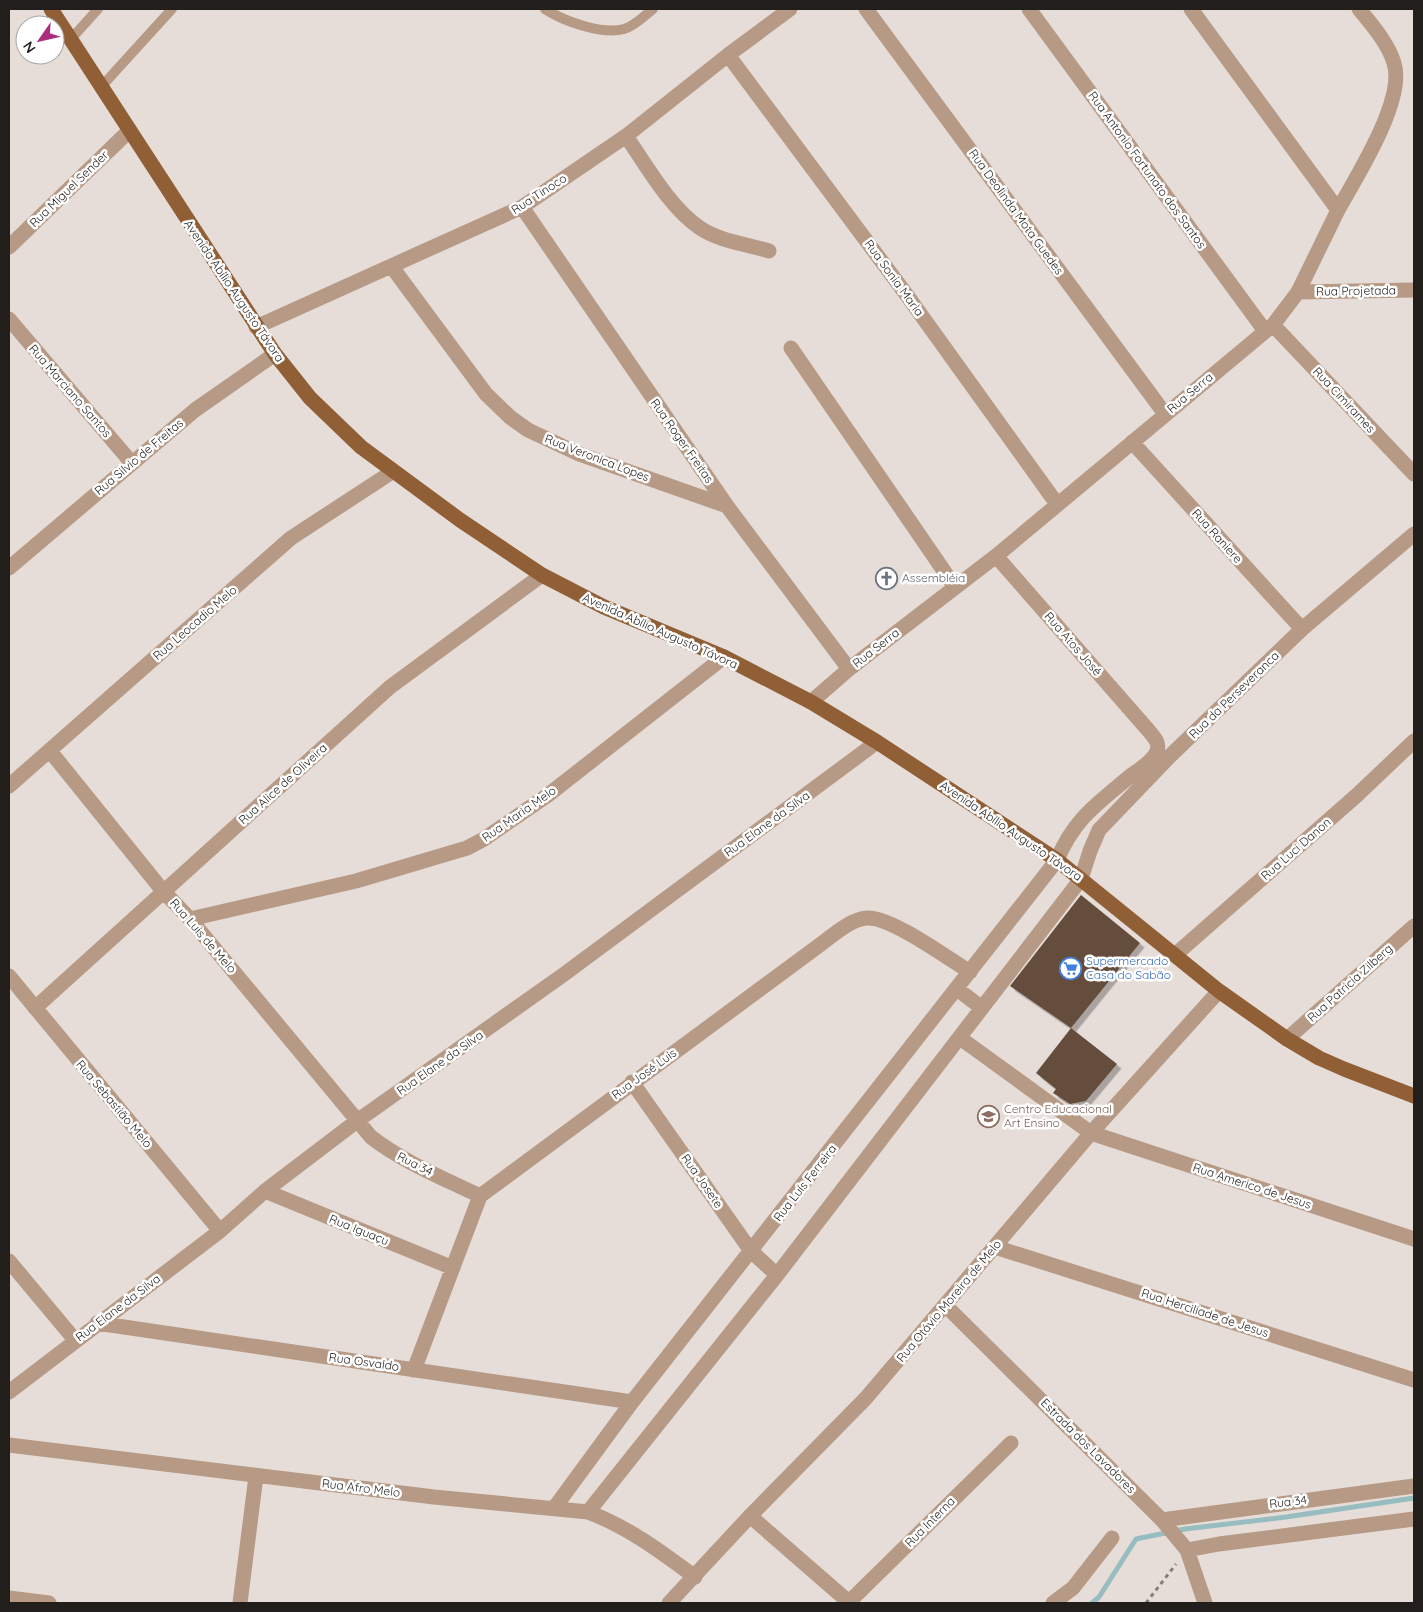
<svg xmlns="http://www.w3.org/2000/svg" width="1423" height="1612" font-family="Quicksand,sans-serif">
  <style>
    .lines { fill: none; stroke-linecap: round; stroke-linejoin: round }
    .stream { stroke: #97bdc1; stroke-width: 5 }
    .building { fill: #654e3d; filter: url(#shadow) }
    .path { stroke: #847e7a; stroke-width: 3; stroke-dasharray: 4 4; stroke-linecap: butt }
    .service { stroke: #b69a85; stroke-width: 10 }
    .minor { stroke: #b69a85; stroke-width: 15 }
    .tertiary { stroke: #b69a85; stroke-width: 15 }
    .primary { stroke: #915f36; stroke-width: 15 }
    .labels { text-anchor: middle; stroke-width: 5; stroke-linejoin: round; paint-order: stroke }
    .street-label { font-size: 12px; fill: #211e1c; stroke: #fff }
    .worship-label { font-size: 12px; fill: #5b616d; stroke: #fff; text-anchor: start }
    .shop-label { font-size: 12px; fill: #366cbe; stroke: #fff; text-anchor: start }
    .education-label { font-size: 12px; fill: #785e54; stroke: #fff; text-anchor: start }
  </style>
  <defs>
    <filter id="shadow"><feDropShadow dx="4.5" dy="4.5" stdDeviation="0" flood-color="#0004"/></filter>
  </defs>
  <rect width="100%" height="100%" fill="#e6ddd8"/>
  <g class="lines">
    <path class="stream" d="M1092 1603 1099 1597 1136 1539 1185 1529 1286 1517 1414 1498"/>
  </g>
  <path class="building" d="M1081 895 1140 943 1071 1028 1010 986Z
    M1071 1028 1117 1064 1086 1101 1070 1104 1053 1093 1056 1089 1036 1073Z"/>
  <g class="lines">
    <path class="path" d="M1146 1603 1176 1564"/>
    <path class="service" d="M545 9C563 21 602 35 624 29 635 26 644 16 653 9
      M71 39 98 9
      M101 87 172 9"/>
    <path class="minor" d="M866 9 1165 414
      M1029 9 1265 331
      M728 55 906 294 1057 504
      M626 136C646 165 670 208 700 228 719 241 746 244 769 251
      M522 207 727 506 849 669
      M1338 210C1356 177 1406 100 1394 63 1388 43 1372 25 1359 9
      M9 247 129 131
      M392 267 486 394 511 418 528 430 579 454 727 506
      M1298 292 1414 290
      M9 319 131 462
      M1273 325 1414 474
      M256 327 522 207 626 136 728 55 790 9
      M791 348 955 587
      M1132 442 1302 629
      M9 568 195 410 275 354
      M811 702 849 669 996 556 1273 325 1298 292 1338 210 1191 9
      M50 751 163 891 190 919 371 1137C403 1162 443 1178 480 1196
      M9 786 291 538 392 472
      M190 919 356 881 467 848 484 839 548 795 724 657
      M1175 955 1356 796 1414 741
      M9 976 220 1231
      M957 989 982 1008
      M35 1008 390 687 542 575
      M960 1038 1091 1133 1414 1239
      M1287 1039 1414 926
      M632 1082 751 1251 777 1275
      M265 1191 453 1268
      M995 1247 1414 1380
      M9 1261 75 1340
      M946 1306 1162 1520 1187 1550 1205 1603
      M97 1323 632 1402
      M414 1370 480 1196 817 947C831 937 850 919 867 918 890 916 949 959 970 972
      M9 1392 220 1231 265 1191 357 1121 563 975 877 742
      M9 1445 434 1497 588 1512C628 1527 660 1551 695 1577
      M555 1507 632 1402 1057 860C1074 819 1096 805 1129 777 1138 770 1153 762 1157 751 1160 743 1154 737 1149 731L996 556
      M588 1512 777 1275 1081 879 1090 851 1099 830 1170 756 1302 629 1414 534
      M750 1516 850 1603
      M1162 1520 1414 1486
      M1187 1550 1219 1544 1414 1519
      M9 1598 49 1603
      M240 1603 256 1476
      M848 1603 1011 1443
      M1053 1603 1073 1588 1112 1538"/>
    <path class="tertiary" d="M669 1603 750 1516 866 1398 1091 1133 1219 991"/>
    <path class="primary" d="M51 9 275 354 310 398 361 447 460 520 542 575 604 607 724 657 811 702 877 742 1057 860 1219 991 1287 1039 1319 1058 1344 1069 1414 1096"/>
  </g>
  <defs>
    <symbol id="church-ring" viewBox="-11 -11 22 22"><circle r="9.5" fill="#fff" stroke="#6b7280" stroke-width="1.5"/><path d="M-1.2-6h2.4v3.5h3.3v2.4h-3.3V6h-2.4V-.1h-3.3v-2.4h3.3Z" fill="#6b7280"/></symbol>
    <symbol id="supermarket-ring" viewBox="-11 -11 22 22"><circle r="9.5" fill="#fff" stroke="#3f7fe0" stroke-width="1.5"/><path d="M-6-5.5h2.5l.6 2H6L4.5 2H-2.5L-4.4-4H-6ZM-1.5 3.2a1.3 1.3 0 1 0 .1 0ZM3 3.2a1.3 1.3 0 1 0 .1 0Z" fill="#3f7fe0"/></symbol>
    <symbol id="school-ring" viewBox="-11 -11 22 22"><circle r="9.5" fill="#fff" stroke="#8d6e63" stroke-width="1.5"/><path d="M0-5L7-2L0 1L-7-2ZM-4 1L0 2.5L4 1V4Q0 6-4 4Z" fill="#8d6e63"/></symbol>
  </defs>
  <g fill-rule="evenodd">
    <use href="#church-ring" x="874" y="566" width="25" height="25"/>
    <use href="#supermarket-ring" x="1058" y="956" width="25" height="25"/>
    <use href="#school-ring" x="976" y="1104" width="25" height="25"/>
  </g>
  <g class="labels">
    <g class="street-label">
      <text transform="translate(1147 170) rotate(54)" y="4">Rua Antonio Fortunato dos Santos</text>
      <text transform="translate(69 189) rotate(-44)" y="4">Rua Miguel Sender</text>
      <text transform="translate(539 194) rotate(-33)" y="4">Rua Tinoco</text>
      <text transform="translate(1016 212) rotate(54)" y="4">Rua Deolinda Mota Guedes</text>
      <text transform="translate(894 278) rotate(54)" y="4">Rua Sonia Maria</text>
      <text transform="translate(234 291) rotate(56)" y="4">Avenida Abílio Augusto Távora</text>
      <text transform="translate(1356 291) rotate(-1)" y="4">Rua Projetada</text>
      <text transform="translate(70 391) rotate(49)" y="4">Rua Marciano Santos</text>
      <text transform="translate(1190 393) rotate(-40)" y="4">Rua Serra</text>
      <text transform="translate(1344 400) rotate(47)" y="4">Rua Cimirames</text>
      <text transform="translate(682 441) rotate(55)" y="4">Rua Roger Freitas</text>
      <text transform="translate(139 457) rotate(-40)" y="4">Rua Silvio de Freitas</text>
      <text transform="translate(597 458) rotate(21)" y="4">Rua Veronica Lopes</text>
      <text transform="translate(1217 536) rotate(48)" y="4">Rua Raniere</text>
      <text transform="translate(195 623) rotate(-41)" y="4">Rua Leocadio Melo</text>
      <text transform="translate(660 631) rotate(24)" y="4">Avenida Abílio Augusto Távora</text>
      <text transform="translate(1073 644) rotate(49)" y="4">Rua Atos José</text>
      <text transform="translate(876 648) rotate(-38)" y="4">Rua Serra</text>
      <text transform="translate(1234 695) rotate(-44)" y="4">Rua da Perseveranca</text>
      <text transform="translate(283 784) rotate(-42)" y="4">Rua Alice de Oliveira</text>
      <text transform="translate(519 814) rotate(-35)" y="4">Rua Maria Melo</text>
      <text transform="translate(767 824) rotate(-36)" y="4">Rua Elane da Silva</text>
      <text transform="translate(1011 831) rotate(34)" y="4">Avenida Abílio Augusto Távora</text>
      <text transform="translate(1296 849) rotate(-41)" y="4">Rua Luci Danon</text>
      <text transform="translate(203 936) rotate(49)" y="4">Rua Luis de Melo</text>
      <text transform="translate(1350 983) rotate(-42)" y="4">Rua Patricia Zilberg</text>
      <text transform="translate(440 1063) rotate(-35)" y="4">Rua Elane da Silva</text>
      <text transform="translate(644 1074) rotate(-36)" y="4">Rua José Luis</text>
      <text transform="translate(114 1104) rotate(50)" y="4">Rua Sebastião Melo</text>
      <text transform="translate(415 1164) rotate(27)" y="4">Rua 34</text>
      <text transform="translate(702 1181) rotate(55)" y="4">Rua Josete</text>
      <text transform="translate(805 1183) rotate(-52)" y="4">Rua Luís Ferreira</text>
      <text transform="translate(1252 1186) rotate(18)" y="4">Rua Americo de Jesus</text>
      <text transform="translate(359 1230) rotate(22)" y="4">Rua Iguaçu</text>
      <text transform="translate(949 1301) rotate(-50)" y="4">Rua Otávio Moreira de Melo</text>
      <text transform="translate(118 1308) rotate(-37)" y="4">Rua Elane da Silva</text>
      <text transform="translate(1205 1313) rotate(18)" y="4">Rua Herciliade de Jesus</text>
      <text transform="translate(364 1362) rotate(8)" y="4">Rua Osvaldo</text>
      <text transform="translate(1088 1446) rotate(45)" y="4">Estrada dos Lavadores</text>
      <text transform="translate(361 1488) rotate(7)" y="4">Rua Afro Melo</text>
      <text transform="translate(1288 1502) rotate(-7)" y="4">Rua 34</text>
      <text transform="translate(930 1522) rotate(-45)" y="4">Rua Interna</text>
    </g>
    <g class="worship-label">
      <text x="902" y="582">Assembléia</text>
    </g>
    <g class="shop-label">
      <text x="1086" y="965">Supermercado<tspan x="1086" dy="14">Casa do Sabão</tspan></text>
    </g>
    <g class="education-label">
      <text x="1004" y="1113">Centro Educacional<tspan x="1004" dy="14">Art Ensino</tspan></text>
    </g>
  </g>
  <rect width="1423" height="1612" fill="none" stroke="#211e1c" stroke-width="20"/>
  <g transform="translate(40 40) rotate(236)"><circle r="24" fill="#ffffff" stroke="#a6a5a4"/>
  <path d="M0-4L9 19L0 12L-9 19Z" fill="#ab2e7e"/>
  <text y="-8" font-size="14" font-weight="bold" text-anchor="middle" fill="#211e1c">N</text>
  </g>
</svg>
